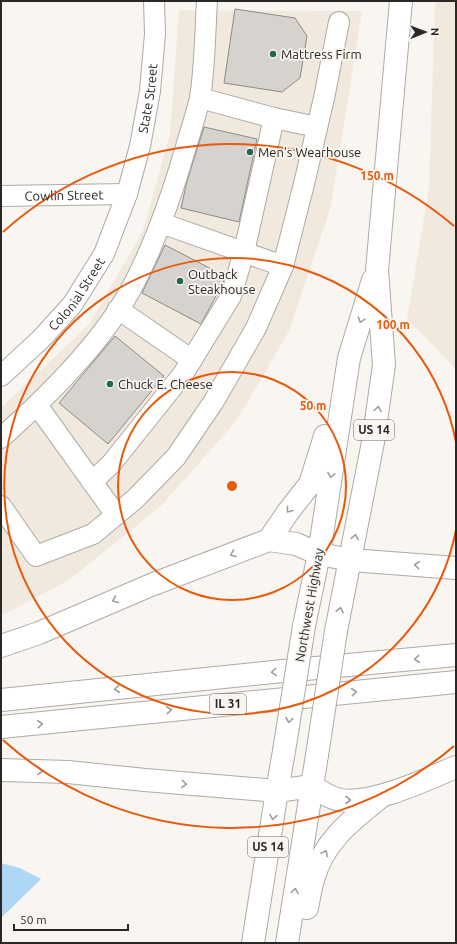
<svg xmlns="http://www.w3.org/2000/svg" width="457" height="944" font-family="Ubuntu,sans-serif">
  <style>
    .built { fill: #f2e9de }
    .water { fill: #add7f5 }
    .building { fill: #d6d2cd; stroke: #8d8a85 }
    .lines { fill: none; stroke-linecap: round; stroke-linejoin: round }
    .minor-casing { stroke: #aeaaa5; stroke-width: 22 }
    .major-casing { stroke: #aeaaa5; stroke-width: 24 }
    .minor { stroke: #fff; stroke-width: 20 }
    .major { stroke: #fff; stroke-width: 22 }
    .major-bridge-casing { stroke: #aeaaa5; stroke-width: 24; stroke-linecap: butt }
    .major-bridge { stroke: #fff; stroke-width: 22 }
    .oneway { stroke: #9f9e9d }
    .ring { fill: none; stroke: #e8590c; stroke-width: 2 }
    .poi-dot { fill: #246553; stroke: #f9f5f0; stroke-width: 1.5 }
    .labels { text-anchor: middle; stroke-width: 3.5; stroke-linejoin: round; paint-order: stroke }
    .shield { fill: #f9f5f0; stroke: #686663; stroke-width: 1 }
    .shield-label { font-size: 12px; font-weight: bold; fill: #2a2826 }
    .poi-label { font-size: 13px; fill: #2a2826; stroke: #f9f5f0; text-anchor: start }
    .street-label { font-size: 13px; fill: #2a2826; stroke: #f9f5f0 }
    .centre { fill: #e8590c; stroke: #f9f5f0; stroke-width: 2 }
    .ring-label { font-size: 12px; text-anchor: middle; font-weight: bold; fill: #e8590c; stroke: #f9f5f0; stroke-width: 3.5; stroke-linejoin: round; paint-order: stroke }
  </style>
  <rect width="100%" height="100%" fill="#f9f5f0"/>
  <path class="built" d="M435 1H456V369L407 319 429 188Z
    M179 10 362 11 331 206 289 331 237 420 161 506 69 580 1 616V408L89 324 143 231 170 134Z"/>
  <path class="water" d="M1 863 20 868 41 879 1 918Z"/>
  <path class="building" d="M235 9 295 18 307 36 300 78 282 92 224 83Z
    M204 127 257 139 239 222 181 208 187 181Z
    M165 245 225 276 223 283 201 324 142 293Z
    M115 336 164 376 108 444 59 403Z"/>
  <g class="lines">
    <defs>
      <g id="minor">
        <path d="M200 98 274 118 317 127"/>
        <path id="s1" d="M1 196 127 194"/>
        <path d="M161 223 283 266"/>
        <path d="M118 309 192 360"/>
        <path id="s2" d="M1 376 41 339 72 305 104 254 127 194 140 146 150 91 155 34 154 1"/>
        <path d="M37 405 116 515"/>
        <path d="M1 438C47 397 100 345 130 291 154 247 171 198 185 150 190 133 196 115 200 98 205 67 205 32 207 1"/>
        <path d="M92 482 111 464 183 374 231 296 244 252 274 118"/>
        <path d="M1 506 36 556 93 534 135 499 176 457 214 401 256 328 283 266 304 184 324 98 339 22"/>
      </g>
      <path id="major" d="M269 540 288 512 310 484 325 436
        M304 626 319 554 349 358 373 280
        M336 631 373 442 384 365 377 270 401 1
        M1 646 39 633 151 585 269 540 296 544 319 554 351 560 456 568
        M1 700 273 672 456 655
        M1 727 456 682
        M1 770 68 772 145 780 277 791 312 786C321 792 330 798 340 800 373 805 425 780 456 767
        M307 908C309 899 310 889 313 880 323 841 352 820 382 796
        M253 943 277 791 284 751
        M287 943 317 755"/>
    </defs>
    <use href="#minor" class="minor-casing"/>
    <use href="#major" class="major-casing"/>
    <use href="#minor" class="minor"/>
    <use href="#major" class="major"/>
    <defs>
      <path id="major-bridge" d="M284 751 304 626
        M317 755 336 631"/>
    </defs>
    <use href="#major-bridge" class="major-bridge-casing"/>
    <use href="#major-bridge" class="major-bridge"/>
  </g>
  <defs><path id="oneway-chevron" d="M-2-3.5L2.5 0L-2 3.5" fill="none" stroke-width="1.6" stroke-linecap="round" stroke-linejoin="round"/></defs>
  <g class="oneway">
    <use href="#oneway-chevron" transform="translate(361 320) rotate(108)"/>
    <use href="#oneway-chevron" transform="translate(378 409) rotate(-82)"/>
    <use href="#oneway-chevron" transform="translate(331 475) rotate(99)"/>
    <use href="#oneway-chevron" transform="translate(289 510) rotate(128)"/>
    <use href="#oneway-chevron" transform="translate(355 537) rotate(-79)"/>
    <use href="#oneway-chevron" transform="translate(233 554) rotate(159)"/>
    <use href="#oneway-chevron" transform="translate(417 565) rotate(-175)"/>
    <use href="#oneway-chevron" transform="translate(115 600) rotate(157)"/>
    <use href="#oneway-chevron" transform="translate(340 610) rotate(-78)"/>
    <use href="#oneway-chevron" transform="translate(417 659) rotate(174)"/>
    <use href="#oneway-chevron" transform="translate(274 672) rotate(175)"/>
    <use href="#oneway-chevron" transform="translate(117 689) rotate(174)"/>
    <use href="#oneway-chevron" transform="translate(354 692) rotate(-6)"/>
    <use href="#oneway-chevron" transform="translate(169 710) rotate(-6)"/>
    <use href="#oneway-chevron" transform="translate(289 720) rotate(99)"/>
    <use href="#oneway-chevron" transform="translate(40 724) rotate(-6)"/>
    <use href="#oneway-chevron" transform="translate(40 771) rotate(2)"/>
    <use href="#oneway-chevron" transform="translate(184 784) rotate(5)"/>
    <use href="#oneway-chevron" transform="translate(348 800)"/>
    <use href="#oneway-chevron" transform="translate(273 817) rotate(99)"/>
    <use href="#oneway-chevron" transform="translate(325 853) rotate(-62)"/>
    <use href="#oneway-chevron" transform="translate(295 891) rotate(-81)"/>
  </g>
  <g class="ring">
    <circle cx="232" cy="486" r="114"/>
    <path d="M456 530A228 228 0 1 1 456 442"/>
    <path d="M454 746A342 342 0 0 1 3 740M3 232A342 342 0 0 1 454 226"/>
  </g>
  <g class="poi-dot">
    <circle cx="273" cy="54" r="4"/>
    <circle cx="250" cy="152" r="4"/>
    <circle cx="180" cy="281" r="4"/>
    <circle cx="110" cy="384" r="4"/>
  </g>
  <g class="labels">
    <g class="shield">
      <rect x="354" y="420" width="40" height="20" rx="3"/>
      <rect x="210" y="694" width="36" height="20" rx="3"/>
      <rect x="248" y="837" width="40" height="20" rx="3"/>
    </g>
    <g class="shield-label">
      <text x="374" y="434">US 14</text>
      <text x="228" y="708">IL 31</text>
      <text x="268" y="851">US 14</text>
    </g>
    <g class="poi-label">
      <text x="281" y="59">Mattress Firm</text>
      <text x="258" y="157">Men's Wearhouse</text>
      <text x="188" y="279">Outback<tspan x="188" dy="15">Steakhouse</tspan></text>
      <text x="118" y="389">Chuck E. Cheese</text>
    </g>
    <g class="street-label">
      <text dy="5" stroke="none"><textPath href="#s2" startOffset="323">State Street</textPath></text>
      <text dy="5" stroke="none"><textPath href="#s1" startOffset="63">Cowlin Street</textPath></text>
      <text dy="5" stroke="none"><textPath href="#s2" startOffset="112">Colonial Street</textPath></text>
      <text transform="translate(309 605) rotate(-80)" y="5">Northwest Highway</text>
    </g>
  </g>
  <circle cx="232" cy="486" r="6" class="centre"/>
  <g class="ring-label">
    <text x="377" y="180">150 m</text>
    <text x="393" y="329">100 m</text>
    <text x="313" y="410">50 m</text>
  </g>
  <rect width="457" height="944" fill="none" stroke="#2a2826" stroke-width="4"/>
  <g transform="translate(425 32) rotate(89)" stroke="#f9f5f0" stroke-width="3" paint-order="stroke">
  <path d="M0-3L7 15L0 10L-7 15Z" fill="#2a2826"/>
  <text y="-6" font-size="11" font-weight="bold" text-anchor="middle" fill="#2a2826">N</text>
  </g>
  <path d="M14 924v6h114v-6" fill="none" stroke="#2a2826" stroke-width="2"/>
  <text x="20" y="924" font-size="12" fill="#2a2826" stroke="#f9f5f0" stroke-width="3" paint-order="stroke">50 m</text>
</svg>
